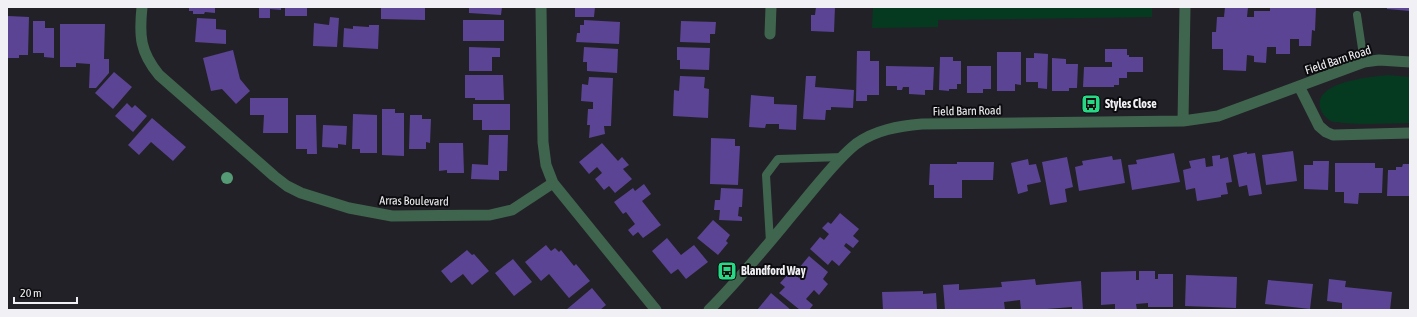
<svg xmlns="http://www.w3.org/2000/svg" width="1417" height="317" font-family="'Asap Condensed',sans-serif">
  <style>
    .green { fill: #063a20 }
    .building { fill: #5b4493 }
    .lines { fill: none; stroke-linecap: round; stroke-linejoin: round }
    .service { stroke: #40654e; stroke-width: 8 }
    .minor { stroke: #40654e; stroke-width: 11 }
    .tree { fill: #549a74 }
    .labels { text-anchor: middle; stroke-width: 4; stroke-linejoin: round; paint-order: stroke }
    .street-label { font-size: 12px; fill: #f1f0f4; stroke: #0c0b0e }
    .poi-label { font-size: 12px; font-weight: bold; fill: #f1f0f4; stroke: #0c0b0e; text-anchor: start }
  </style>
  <rect width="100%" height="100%" fill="#222127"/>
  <path class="green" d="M873 7H1152V17L938 20V27L872 28Z
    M1388 75 1410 77V123C1388 123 1365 125 1343 123 1339 122 1334 123 1331 121 1325 118 1321 112 1320 107 1315 81 1372 77 1388 75Z"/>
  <path class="building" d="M189 7H215V13L205 12 204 14H193V11H189Z
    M259 7H281V10L270 9V18H259Z
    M285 7H307V16H285Z
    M381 7H425V20L381 19Z
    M469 7H502L501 15 469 13Z
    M575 7H595L594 17H575Z
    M816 7H835L834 32 811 31V15H815Z
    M1225 7H1248L1247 17H1254V11H1270V8L1316 7 1315 31 1312 30 1311 46H1299V39H1290V54H1276V47H1267L1266 63 1254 62V56L1247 55 1246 71 1223 70V49H1212V32H1216L1217 17H1224Z
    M1387 7H1410V11L1387 9Z
    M8 16 29 17 28 55H19V58H7Z
    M330 17 339 18 337 47 313 46 314 23 329 25Z
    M197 18 216 19V29L226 30V44L195 42Z
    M463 20H504V41H463Z
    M584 20 620 22 619 44 576 42 577 33H580V25H584Z
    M33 21H45V28H54V58L44 57V53H33Z
    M681 21 716 22 715 34H710V43L680 42Z
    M60 24H105L104 59H109V73L96 88H89L90 64 76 63V67H60Z
    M369 25H379L378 49 343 47 344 28 353 29V26L369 27Z
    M469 47 500 48V57H492V71H469Z
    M584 47 618 49 617 73 587 71V62H583Z
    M677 47 710 48 709 70 680 69V60H677Z
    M1105 49H1127V55H1129V57H1143V72H1127V78H1119V85H1114V87H1083L1084 67H1112V62H1105Z
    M233 50 240 79 250 91 236 104 222 89 211 91 203 58Z
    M857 51H870V61H879V95H867V101H856Z
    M997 52H1021V85L1015 84V91H997Z
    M1034 53 1048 54 1047 89 1038 88V82H1026V58H1034Z
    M940 57H953V61H961V84H957V89H949V91L939 90Z
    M1052 58 1066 59V64H1078L1077 88H1069V91H1052Z
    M886 66 934 67 933 90H925V95L909 94V87H903L902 90H897V86H886Z
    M967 66H991V89H983V93H967Z
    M114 72 132 87 113 109 95 93Z
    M465 75H503L504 100H475V98H465Z
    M680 76 705 77 704 88 709 89 708 118 673 116 674 90 679 91Z
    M806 76H816L815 87 854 90 853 108 831 107V110H826L825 120 803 119Z
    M589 77 613 78 611 126H604L605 134 589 138 590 125H587L588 109H593V102L581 101 582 84 588 85Z
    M751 95 774 97V104L797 105 796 130 779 129V124H766L765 128 749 127Z
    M250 98H288V133H263L264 115H250Z
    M127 103 132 108 135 105 147 116 133 132 115 116Z
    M473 104H510V130H482V120H473Z
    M382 109H395V113H404V156L382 155Z
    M353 114 377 115V153H360V149H352Z
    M296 115H316L317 154H307V149H296Z
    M410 115H422V119H431L430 143 426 142V149H409Z
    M152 118 186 147 173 161 151 142 139 155 128 145Z
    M323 125 347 126 346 145 338 144V148L322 147Z
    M489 135H508L507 171H499V180L471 179 472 164 488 165Z
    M711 138 735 139V146H740L738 185 710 184Z
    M439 143H463L464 173H447V170L439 171Z
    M602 143 618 161 622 157 629 165 623 169 632 179 615 193 609 186 604 190 595 179 602 173 597 167 589 174 579 162Z
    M1293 151 1297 181 1266 185 1262 155Z
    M1247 152V154L1255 153 1262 194 1249 196 1247 185 1239 187 1233 155Z
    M1174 153 1180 182 1132 190 1128 165 1137 164 1136 160Z
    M1220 155V159L1228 157 1232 182 1226 183 1228 194 1221 195V197L1197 201 1195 188 1186 190 1183 170 1191 168 1189 161 1205 158 1206 167 1213 166 1212 156Z
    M1112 156 1113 160 1121 159 1125 183 1079 191 1075 167 1083 165 1082 161Z
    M1067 157 1073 187 1065 189 1067 202 1050 205 1042 162Z
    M1028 159 1029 165 1036 164 1041 182 1027 185 1028 191 1018 194 1011 163Z
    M1313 161H1329L1328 190 1304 189V165H1313Z
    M957 162H994L993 180H962V198H934V185H929L930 164H957Z
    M1335 163H1375V168H1383L1382 193H1359L1358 204 1344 203V192H1335Z
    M1403 164H1410V196H1387L1388 170H1396V167H1402Z
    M644 184 651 194 642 201 661 225 643 238 638 232 633 236 628 230 635 224 626 212 623 214 614 202 633 188 635 191Z
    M721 188 743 189 742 207H739L738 216 742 217V221L719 220 720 210H714L715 200H720Z
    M840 213 859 229 853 236 859 241 853 248 846 243 844 246 851 252 839 266 832 260 828 265 810 249 820 237 824 240 829 234 822 228 828 222 831 224Z
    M713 220 730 235 726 241 728 243 718 255 697 238Z
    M667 238 681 255 694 245 708 262 686 279 678 269 671 274 652 251Z
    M546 245 551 251 555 248 559 252 561 250 574 266 576 264 590 281 569 298 549 274 541 281 525 262Z
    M467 250 472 255 474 254 489 271 472 285 463 274 451 283 441 271Z
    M809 256 828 272 823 279 828 284 819 295 814 290 806 299 813 305 809 310H800L779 293 785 287 780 283 791 271 799 278 804 272 799 268Z
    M513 259 532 282 514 296 495 273Z
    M1136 271V280H1139V271H1155V279H1158V274H1173V307H1148V303L1136 304 1137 310H1115V304L1101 305V272Z
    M1186 275 1237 277 1236 308 1185 306Z
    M1035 279 1036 285 1081 281 1083 310H1072V307L1047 309V310H1021L1020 300 1004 302 1005 310H945L943 285 959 284V290L1002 287 1001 282Z
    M1329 279 1346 281 1345 287 1392 292 1390 310H1342V303L1327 301Z
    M1268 280 1313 284 1310 309 1265 304Z
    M592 288 606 305 600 310H566Z
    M923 291V294L936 293 937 310H883L882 292Z
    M771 293 791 310H757Z"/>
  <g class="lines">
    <path class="service" d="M1357 15 1364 62
      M770 242 766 175 778 159 843 157"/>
    <path class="minor" d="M142 7C139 36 140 52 159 75L274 176 287 186 301 193 349 208 392 216 490 215 512 210 553 183 546 165 543 142 541 7
      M770 34 771 7
      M1299 86 1319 126 1326 132 1333 135 1410 133
      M1183 121 1185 7
      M553 183 656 310
      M709 310C743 276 772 239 803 202 819 183 837 159 856 144 875 130 899 126 922 124L1183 121 1218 116 1364 62 1379 60 1410 62"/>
  </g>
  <circle class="tree" cx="227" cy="178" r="6"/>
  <defs>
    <symbol id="bus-square" viewBox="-11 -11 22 22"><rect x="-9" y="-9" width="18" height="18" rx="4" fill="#27d885" stroke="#0c0b0e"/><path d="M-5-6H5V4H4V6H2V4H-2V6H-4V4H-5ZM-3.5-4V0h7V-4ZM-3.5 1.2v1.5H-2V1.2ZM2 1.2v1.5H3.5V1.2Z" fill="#111"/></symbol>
  </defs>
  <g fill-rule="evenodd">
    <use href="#bus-square" x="1080" y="93" width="22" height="22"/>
    <use href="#bus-square" x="716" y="260" width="22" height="22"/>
  </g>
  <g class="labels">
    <g class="street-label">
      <text transform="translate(1338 60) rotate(-18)" y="4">Field Barn Road</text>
      <text transform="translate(967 111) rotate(-1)" y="4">Field Barn Road</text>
      <text transform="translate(414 201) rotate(1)" y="4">Arras Boulevard</text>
    </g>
    <g class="poi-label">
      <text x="1105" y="108">Styles Close</text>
      <text x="741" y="275">Blandford Way</text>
    </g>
  </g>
  <rect width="1417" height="317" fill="none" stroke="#f1f0f4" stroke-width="16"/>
  <path d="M14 297v6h63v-6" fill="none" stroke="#f1f0f4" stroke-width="2"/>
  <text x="20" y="297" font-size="12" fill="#f1f0f4" stroke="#0c0b0e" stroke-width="3" paint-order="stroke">20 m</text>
</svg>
